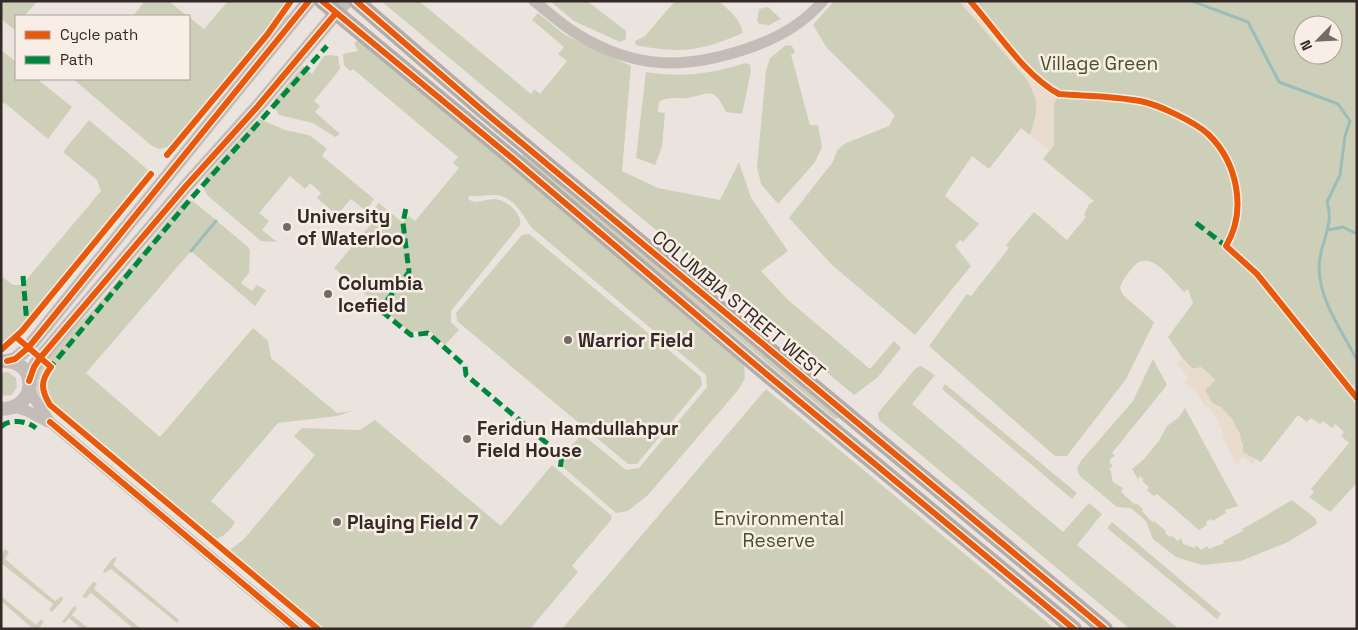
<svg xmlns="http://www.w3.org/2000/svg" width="1358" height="630" font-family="'Space Grotesk',sans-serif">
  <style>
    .green { fill: #cdcfb8; fill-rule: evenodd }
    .plaza { fill: #e9dbce }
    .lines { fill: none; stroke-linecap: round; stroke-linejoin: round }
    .stream { stroke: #9bbdba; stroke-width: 3 }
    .minor { stroke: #c3bcb7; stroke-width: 11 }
    .tertiary { stroke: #c3bcb7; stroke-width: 14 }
    .secondary { stroke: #b4aca8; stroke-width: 16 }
    .quiet { stroke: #00873e; stroke-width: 5; stroke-dasharray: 10 5; stroke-linecap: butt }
    .cycleway-casing { stroke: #f8eee5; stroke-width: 9 }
    .cycleway { stroke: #e8590c; stroke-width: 6 }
    .poi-dot { fill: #746a66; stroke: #f8eee5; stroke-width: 2 }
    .labels { text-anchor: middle; stroke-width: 5; stroke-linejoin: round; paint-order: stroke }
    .park-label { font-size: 19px; fill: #46512b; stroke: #f8eee5 }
    .poi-label { font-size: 19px; font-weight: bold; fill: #342926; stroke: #f8eee5; text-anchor: start }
    .street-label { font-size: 19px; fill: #342926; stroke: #f8eee5 }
  </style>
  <rect width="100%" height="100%" fill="#ebe4de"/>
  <path class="green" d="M1 1H38L24 16H16V31L1 19Z
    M145 1H169L187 16H133Z
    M228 1H283L288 17 229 88 167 147 159 149 152 146 73 79H189V17L204 29Z
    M381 1H419L531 94 534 89 540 94 567 61 558 54 564 47 532 20 538 13 565 35 631 66 622 171 658 188 720 200 739 162 751 198 788 251 761 271 788 300 870 369 894 341 901 348 877 378 854 395Z
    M550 1H587L626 31V39L620 42 574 21Z
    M675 1H718C729 10 740 18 743 33 701 51 681 54 636 45L635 41 645 36Z
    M834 1H959C980 25 1027 69 1035 97 1039 110 1034 123 1030 135L1021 128 989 169 972 156 946 194 945 196 979 224 963 242 960 240 955 246 971 266 915 335 832 265 789 218 832 163 838 149 846 143 889 126 895 115 827 48 813 25Z
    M976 1H1357V483L1330 512 1309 497 1314 492 1311 489 1349 443 1341 436 1344 432 1335 424 1332 428 1323 421 1320 424 1311 418 1307 422 1298 415 1261 462 1242 452 1243 445 1222 408 1212 403 1205 390 1215 380 1201 367 1193 369 1183 359 1168 337 1193 303 1188 289 1184 292C1169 277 1148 244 1130 271 1126 276 1122 281 1120 288L1123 295 1154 322 1126 379 1067 456H1055L929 346 967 294 971 296 1009 248 1006 245 1034 212 1067 240 1086 217 1084 215 1089 204 1094 201 1043 159 1054 145V103L1061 92 1030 67ZM1303 25H1333V55H1303Z
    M768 7 781 19 769 25 759 24 757 21 759 9Z
    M359 40 744 361 745 378 739 389 648 495 628 511 616 513 563 467 564 454 582 434 626 470 639 468 707 387 706 375 532 228C520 212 514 194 490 195 482 195 477 198 470 195L468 199C476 205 485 199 495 199 507 200 522 213 520 225L451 311V322L459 330 445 345 429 330 410 332 334 268 376 218 370 213 379 203 403 223 409 216 415 221 459 168 453 163 458 157 353 69 350 71 344 65 343 54 358 51 354 43Z
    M786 45 792 46 795 52 791 55 810 125H818L822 147 815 162 778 204 761 184 757 167 766 71 770 58Z
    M1 50 16 62V79H37L72 107 48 139 5 103 1 104Z
    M330 55 338 56 340 69 314 101 320 106 315 112 340 134 335 137 313 123 279 115 273 105 274 100 303 66 312 74 324 56Z
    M745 63 750 65 751 71 742 114 726 112C712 84 710 95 687 98 676 99 668 96 659 102L658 112 665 113 662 147 655 165 636 158 646 72C680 78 712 74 745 63Z
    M260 119 285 130 309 135 325 147 326 150 322 156 374 199 366 211 351 199 337 215 317 198 321 193 310 183 305 189 290 176 259 213 269 221 262 230 277 242 261 241 207 195 204 189 205 177 253 124Z
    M89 120 148 170 17 331 1 345V276L13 285H22L101 191 97 180 63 152Z
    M523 154 839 418 835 419 523 160 521 158Z
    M185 200 193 201 247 246 250 250 249 273 241 283 252 291 257 285 266 290 255 306 191 251 86 373 160 437 253 328 268 341 271 358 337 413 352 411 337 416 278 423 211 501 235 522C228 534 220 539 207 542L50 411C41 402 34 389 37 376 46 347 77 328 96 306 126 272 155 235 185 200Z
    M529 234 701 377 702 385 637 464H628L457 321 456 313 522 235Z
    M1153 359 1167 385 1112 453 1115 456 1110 459V463L1113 466 1110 468 1113 482 1123 488 1121 492 1135 505 1136 503 1143 509 1142 511 1152 522 1154 521 1166 531 1165 533 1170 537 1172 536 1178 541 1181 538 1183 544 1195 548 1196 545 1201 550 1207 546 1209 549 1224 543 1223 541 1243 531 1242 529C1260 519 1272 512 1292 500L1316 519 1317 524 1288 542 1241 561 1202 565 1176 557 1153 539 1146 521 1131 508 1117 507 1080 476 1077 469 1080 462 1133 401Z
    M921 366 935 375 912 404 1063 532 1089 503 1102 514 1077 545 1179 629H1130L879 420 878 413 916 368Z
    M8 372 16 378 17 387 12 395 2 396 1 373Z
    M945 384 1077 493 1072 499 942 389Z
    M766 389 1055 629H562Z
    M1185 408 1238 506 1225 510 1226 513 1212 521 1211 519 1206 522 1207 525 1199 530 1157 494 1154 496 1147 490 1149 487 1142 481 1144 480 1140 476 1138 479 1132 469 1144 459 1159 441 1167 426 1179 417Z
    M375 420 501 526 552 465 612 516 611 520 572 566 578 572 530 629H311L223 555 244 539 315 455 294 436 302 428 360 430Z
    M1112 522 1221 614 1217 619 1107 528Z
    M5 549 9 552 5 559 55 601 62 596 63 600 52 612 49 610 53 604 1 563V554Z
    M117 557 113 565 179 620 177 623 111 569 104 573 103 571 113 558Z
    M93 582 97 583 94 589 141 629H134L91 593 86 598 83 597V595Z
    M1 596 36 625 41 619 44 622 38 629H33L1 601Z
    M74 606 77 608 72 615 89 629H82L69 618 65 623 62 622Z"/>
  <path class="plaza" d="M959 1H976L1030 67 1061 92 1054 103V145L1050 151 1030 135 1036 120V99L1028 81Z
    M1183 359 1193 369 1201 367 1215 379 1205 390 1212 403 1222 408 1232 419 1240 434 1243 452 1256 460 1252 464 1242 456 1238 464 1235 462 1221 434 1223 433 1217 419 1208 407H1205L1196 391 1184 383 1188 378 1177 363Z"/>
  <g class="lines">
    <path class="stream" d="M1192 1 1248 22 1279 82 1338 104 1350 121 1345 136 1340 175 1327 202C1335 226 1319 244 1319 267 1319 300 1342 331 1357 360
      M1328 230 1343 227 1357 234
      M191 251 216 221"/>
    <path class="minor" d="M534 1C548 12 562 25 577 34 634 69 683 70 746 49 774 40 803 24 823 1
      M30 388 33 397 50 422 297 629
      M15 407 27 411 48 422"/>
    <path class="tertiary" d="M7 361 15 359 28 348 309 1
      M29 381 34 367 40 358 186 186 258 106 346 1
      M1 409C38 409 39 361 4 361"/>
    <path class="secondary" d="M322 1 512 158 758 367 1074 629
      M356 1 482 110 1105 629"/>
    <path class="quiet" d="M1196 223 1226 246
      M23 276 27 325
      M370 302 411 335 428 333 465 366 466 375 562 456 560 469
      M386 315 385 303 409 272 403 223 406 208
      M48 370 188 202 327 46
      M1 427C10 418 27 421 36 428"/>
    <defs>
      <path id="cycleway" d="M322 1 512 158 758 367 1074 629
        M356 1 482 110 1105 629
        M970 1C996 30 1025 76 1059 94 1086 96 1114 96 1140 101 1157 104 1195 122 1208 134 1238 163 1247 211 1226 246L1257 274 1357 398
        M167 155 267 35 291 1
        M16 337 51 367C40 381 41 390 50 405L318 629
        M1 350 22 331 151 174
        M7 361 15 359 28 348 309 1
        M29 381 34 367 40 358 186 186 258 106 336 13
        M50 422 297 629"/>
    </defs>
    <use href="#cycleway" class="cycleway-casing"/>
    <use href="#cycleway" class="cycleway"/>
  </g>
  <g class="poi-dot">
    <circle cx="287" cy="227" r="5"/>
    <circle cx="328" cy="294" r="5"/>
    <circle cx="568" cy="340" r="5"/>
    <circle cx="467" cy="439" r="5"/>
    <circle cx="337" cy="522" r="5"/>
  </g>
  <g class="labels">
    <g class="park-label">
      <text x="1099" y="70">Village Green</text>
      <text x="779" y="525">Environmental<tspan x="779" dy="22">Reserve</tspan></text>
    </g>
    <g class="poi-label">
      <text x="297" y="223">University<tspan x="297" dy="22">of Waterloo</tspan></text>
      <text x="338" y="290">Columbia<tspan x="338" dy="22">Icefield</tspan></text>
      <text x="578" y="347">Warrior Field</text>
      <text x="477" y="435">Feridun Hamdullahpur<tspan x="477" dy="22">Field House</tspan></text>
      <text x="347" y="529">Playing Field 7</text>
    </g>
    <g class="street-label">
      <text transform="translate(739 304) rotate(40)" y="7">COLUMBIA STREET WEST</text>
    </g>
  </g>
  <rect width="1358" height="630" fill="none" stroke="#342926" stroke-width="5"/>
  <rect x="15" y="15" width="175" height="65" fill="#f8eee5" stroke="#aa9f99"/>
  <rect x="25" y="31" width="25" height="8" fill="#e8590c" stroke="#aa9f99"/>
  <text x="60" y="40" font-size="15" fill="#342926">Cycle path</text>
  <rect x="25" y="56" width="25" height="8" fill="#00873e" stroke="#aa9f99"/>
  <text x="60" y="65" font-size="15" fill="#342926">Path</text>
  <g transform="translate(1318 40) rotate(246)"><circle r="24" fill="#f8eee5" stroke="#aa9f99"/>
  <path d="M0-4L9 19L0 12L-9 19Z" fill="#746a66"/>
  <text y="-8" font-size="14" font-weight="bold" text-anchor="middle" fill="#342926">N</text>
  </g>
</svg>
